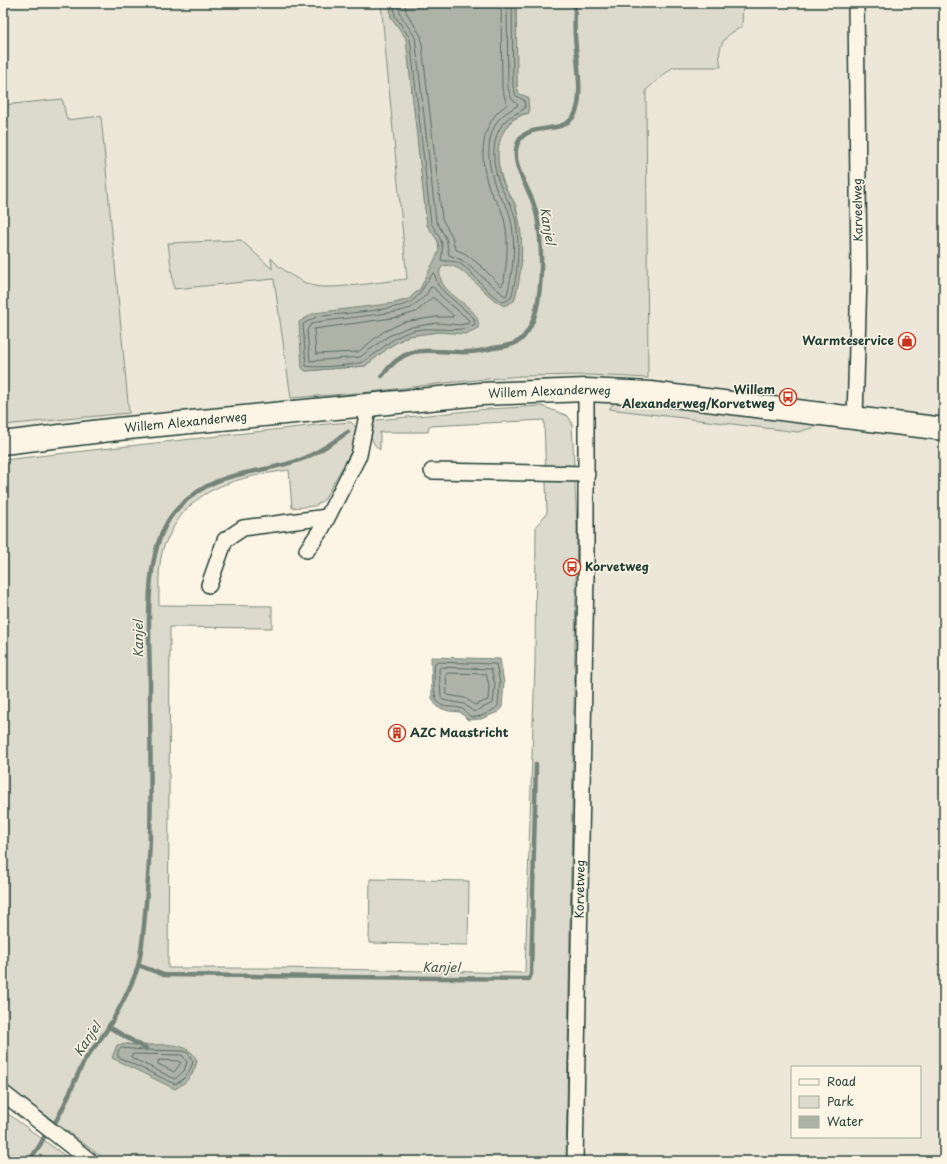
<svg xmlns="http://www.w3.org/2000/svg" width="947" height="1164" font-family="'Playpen Sans',sans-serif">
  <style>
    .built { fill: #ece7d8; fill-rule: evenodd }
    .green { fill: #dcdacc; stroke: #7e8c80; fill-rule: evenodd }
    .water { fill: #aeb3a7; stroke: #758479 }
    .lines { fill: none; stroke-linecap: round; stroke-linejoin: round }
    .shore { stroke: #586c62; stroke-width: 1 }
    .stream { stroke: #758479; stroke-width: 4.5 }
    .street-casing { stroke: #1f3d34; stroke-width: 18 }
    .secondary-casing { stroke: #1f3d34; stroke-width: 25 }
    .street { stroke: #fcf5e5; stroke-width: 15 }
    .secondary { stroke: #fcf5e5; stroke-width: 22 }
    .labels { text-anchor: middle; stroke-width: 3; stroke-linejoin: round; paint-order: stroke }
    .street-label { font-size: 12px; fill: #1f3d34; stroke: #fcf5e5 }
    .poi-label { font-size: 12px; font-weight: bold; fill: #1f3d34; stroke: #fcf5e5; text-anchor: end }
    .water-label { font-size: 13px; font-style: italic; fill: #435a51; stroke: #fcf5e5 }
  </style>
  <rect width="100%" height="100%" fill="#fcf5e5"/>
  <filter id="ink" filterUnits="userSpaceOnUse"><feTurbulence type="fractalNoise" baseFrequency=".025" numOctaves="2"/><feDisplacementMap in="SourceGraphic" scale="8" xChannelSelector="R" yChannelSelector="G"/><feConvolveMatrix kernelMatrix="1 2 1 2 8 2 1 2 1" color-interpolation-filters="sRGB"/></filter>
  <g filter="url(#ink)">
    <path class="built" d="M3 3H944V1161H569L595 380 482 384 3 432ZM792 1067H920V1137H792Z"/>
    <path class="green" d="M381 3H390L391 17 406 38 427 225 438 241 439 251 435 262 420 289 409 299 395 303 302 368 306 371 365 366 392 345 408 336 438 332 466 333 474 330 442 283C440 278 437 270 443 266 453 259 465 274 473 279 486 287 501 294 514 301 523 270 524 238 516 207 515 200 508 194 506 188 492 159 494 121 529 113L519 94 517 87 516 3H743L742 27C724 35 716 46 721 67H673L646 90 648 378 590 375 520 376 445 383 371 392 291 398 274 279 174 289 168 243 241 240 272 269 271 258C281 270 298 281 314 286 334 290 385 281 407 279Z
      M62 99 67 120 101 116 129 413 3 425V105Z
      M623 401 825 424 798 432 609 409 614 403Z
      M542 406 568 416 572 423 577 527 566 1161H107L3 1083V460L326 424 351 422C358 428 358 433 357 441L324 500 315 506 292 508 289 470C240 477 191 486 169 536 166 541 163 547 162 553 158 569 159 588 159 605L272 606V628L170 627 168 968H280L525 973 535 663 536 526 547 513 544 420 429 426 428 432H380V450C371 444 365 426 377 420L488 409ZM127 1044 142 1046H174L197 1061 192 1075Z
      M370 879 469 881 468 945 369 943Z
      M3 1110 72 1161H19L3 1157Z"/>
    <path class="water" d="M390 3H516L517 87 519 94 528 97 529 113C517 115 509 120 504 131 494 148 497 172 506 189 512 200 517 208 519 220 524 247 522 274 514 301L504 306C488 298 477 282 462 271 454 265 437 260 440 277 444 298 483 307 478 328L466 334 438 332 408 336 392 345 365 366 306 371 302 368 299 322 314 313 395 303 409 299 420 289 439 251 438 241 427 225 406 38 391 17Z
      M431 657 500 659 504 683 502 707 498 712 481 719 468 720 460 712 449 711 437 707 432 698Z
      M127 1044C149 1049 187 1035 197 1061 193 1075 188 1082 175 1089L112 1058 117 1045Z"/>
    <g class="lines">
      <path class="shore" d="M394 3 395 16 410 38 431 223C440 238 445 242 441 260 446 262 452 260 459 263 476 273 486 295 504 302L511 298C518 273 520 247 516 222 514 209 508 202 503 191 492 171 489 139 505 121 510 115 520 113 525 108L524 100 516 96 513 87 512 3
        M399 3 400 14 415 37 436 221 446 238 449 255 462 260 505 296 507 295C514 268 517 236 508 209 505 203 500 197 497 191 488 168 483 137 501 117 506 112 513 109 518 105L511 98 508 87 507 3
        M405 3 406 12 421 36 442 219 452 236 455 249 466 254 481 266 501 286 504 282C507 259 510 235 502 212 500 205 494 200 491 193 481 168 478 137 496 114 499 110 504 108 507 104L502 88 501 3
        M434 273 438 285 445 293 473 317 475 322 474 325C460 334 434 326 416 330 390 336 384 350 364 361 357 366 313 368 306 366L303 324 316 317C334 314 399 310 411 302 422 295 428 276 434 273Z
        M431 287H433L442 297 469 320V323L460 325 437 323 406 328 387 337 360 357 310 361 307 331 310 325 317 322 396 312 411 308 426 295Z
        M432 298H434L453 315V317H436L404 322 383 332 358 352 316 354 314 329 399 317 416 312Z
        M437 662 496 664 500 683 498 706C493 711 480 718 472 717 467 716 466 709 460 708 453 706 441 709 437 701 433 694 434 671 435 663Z
        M441 667 491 669 495 684 493 703 474 712 464 704 443 700 441 696 439 669Z
        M448 673 486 674 489 685 488 700 475 705 465 698 447 695 446 675Z
        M122 1048 142 1050 184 1051 189 1054 193 1062C190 1072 185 1080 175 1084L118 1057V1051Z
        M134 1054 182 1055 187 1062 184 1071 175 1079 132 1058 131 1056Z
        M159 1060 179 1061 181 1063 174 1072 158 1064Z"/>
      <path class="stream" d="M382 376C409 339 431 354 469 352 477 352 485 350 493 348 502 347 511 346 519 341 547 321 544 234 534 205 528 186 511 166 517 145 526 119 563 138 575 114 584 96 576 57 575 36 574 25 575 14 575 3
        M138 965 164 975 529 979 531 974 536 764
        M109 1027 146 1049
        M54 1124C67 1104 73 1081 85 1060 92 1048 103 1038 109 1026 118 1012 134 981 138 966 143 946 144 924 146 903 153 831 150 758 150 686 150 635 140 546 178 508 219 466 257 477 305 458 320 451 334 442 348 432
        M29 1161 40 1145 46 1133"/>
      <defs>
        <g id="street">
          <path d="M855 418 859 275 856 3"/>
          <path d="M432 471 587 474"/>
          <path d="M307 550 322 528 359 455 369 405"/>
          <path d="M209 585 225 540 243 528 327 517"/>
          <path d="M3 1093 90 1161"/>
          <path id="s1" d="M575 1161 586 574V390"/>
        </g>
        <g id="secondary">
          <path id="s2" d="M3 443 118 429 481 394 586 390 650 393 944 429"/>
        </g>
      </defs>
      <use href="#street" class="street-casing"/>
      <use href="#secondary" class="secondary-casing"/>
      <use href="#street" class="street"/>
      <use href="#secondary" class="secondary"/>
    </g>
  </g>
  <defs>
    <symbol id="shop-ring" viewBox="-11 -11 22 22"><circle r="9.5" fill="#fcf5e5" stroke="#c8321e" stroke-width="1.5"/><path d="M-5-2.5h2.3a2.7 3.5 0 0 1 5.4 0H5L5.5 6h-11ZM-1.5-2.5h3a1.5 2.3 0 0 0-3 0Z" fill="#c8321e"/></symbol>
    <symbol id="bus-ring" viewBox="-11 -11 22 22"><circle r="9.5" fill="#fcf5e5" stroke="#c8321e" stroke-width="1.5"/><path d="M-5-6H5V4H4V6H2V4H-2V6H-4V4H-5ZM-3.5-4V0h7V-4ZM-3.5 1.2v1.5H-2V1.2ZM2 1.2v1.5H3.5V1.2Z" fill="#c8321e"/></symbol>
    <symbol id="building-ring" viewBox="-11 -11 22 22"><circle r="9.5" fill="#fcf5e5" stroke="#c8321e" stroke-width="1.5"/><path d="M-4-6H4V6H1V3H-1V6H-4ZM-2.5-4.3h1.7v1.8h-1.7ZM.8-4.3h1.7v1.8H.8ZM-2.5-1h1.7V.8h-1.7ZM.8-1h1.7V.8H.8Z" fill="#c8321e"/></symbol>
  </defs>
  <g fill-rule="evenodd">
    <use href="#shop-ring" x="897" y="331" width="20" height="20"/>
    <use href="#bus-ring" x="778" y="387" width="20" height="20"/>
    <use href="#bus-ring" x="562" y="557" width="20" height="20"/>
    <use href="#building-ring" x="387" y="723" width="20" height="20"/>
  </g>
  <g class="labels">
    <g class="street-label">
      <text transform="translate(858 210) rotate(-91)" y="4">Karveelweg</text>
      <text dy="4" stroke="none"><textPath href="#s2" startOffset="549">Willem Alexanderweg</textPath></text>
      <text dy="4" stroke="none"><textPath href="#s2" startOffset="184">Willem Alexanderweg</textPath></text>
      <text dy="4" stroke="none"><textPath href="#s1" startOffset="272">Korvetweg</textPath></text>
    </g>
    <g class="poi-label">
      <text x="894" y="345">Warmteservice</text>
      <text x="775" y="394">Willem<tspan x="775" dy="14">Alexanderweg/Korvetweg</tspan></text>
      <text x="585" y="571" text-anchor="start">Korvetweg</text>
      <text x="410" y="737" text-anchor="start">AZC Maastricht</text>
    </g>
    <g class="water-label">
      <text transform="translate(548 226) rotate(81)" y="5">Kanjel</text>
      <text transform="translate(138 639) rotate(-90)" y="5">Kanjel</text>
      <text transform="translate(441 967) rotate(1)" y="5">Kanjel</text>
      <text transform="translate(87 1039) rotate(-56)" y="5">Kanjel</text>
    </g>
  </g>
  <rect width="947" height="1164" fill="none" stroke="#fcf5e5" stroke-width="16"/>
  <rect x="8" y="8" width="931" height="1148" fill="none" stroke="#1f3d34" stroke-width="1.5" filter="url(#ink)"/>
  <rect x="791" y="1066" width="130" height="72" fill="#fcf5e5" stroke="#a4ab9e"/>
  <rect x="799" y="1079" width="20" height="6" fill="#fcf5e5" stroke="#a4ab9e"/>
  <text x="827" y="1086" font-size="12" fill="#1f3d34">Road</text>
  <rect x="799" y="1096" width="20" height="12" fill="#dcdacc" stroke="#a4ab9e"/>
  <text x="827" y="1106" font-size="12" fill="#1f3d34">Park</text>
  <rect x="799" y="1116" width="20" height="12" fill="#aeb3a7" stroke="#a4ab9e"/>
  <text x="827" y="1126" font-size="12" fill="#1f3d34">Water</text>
</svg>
